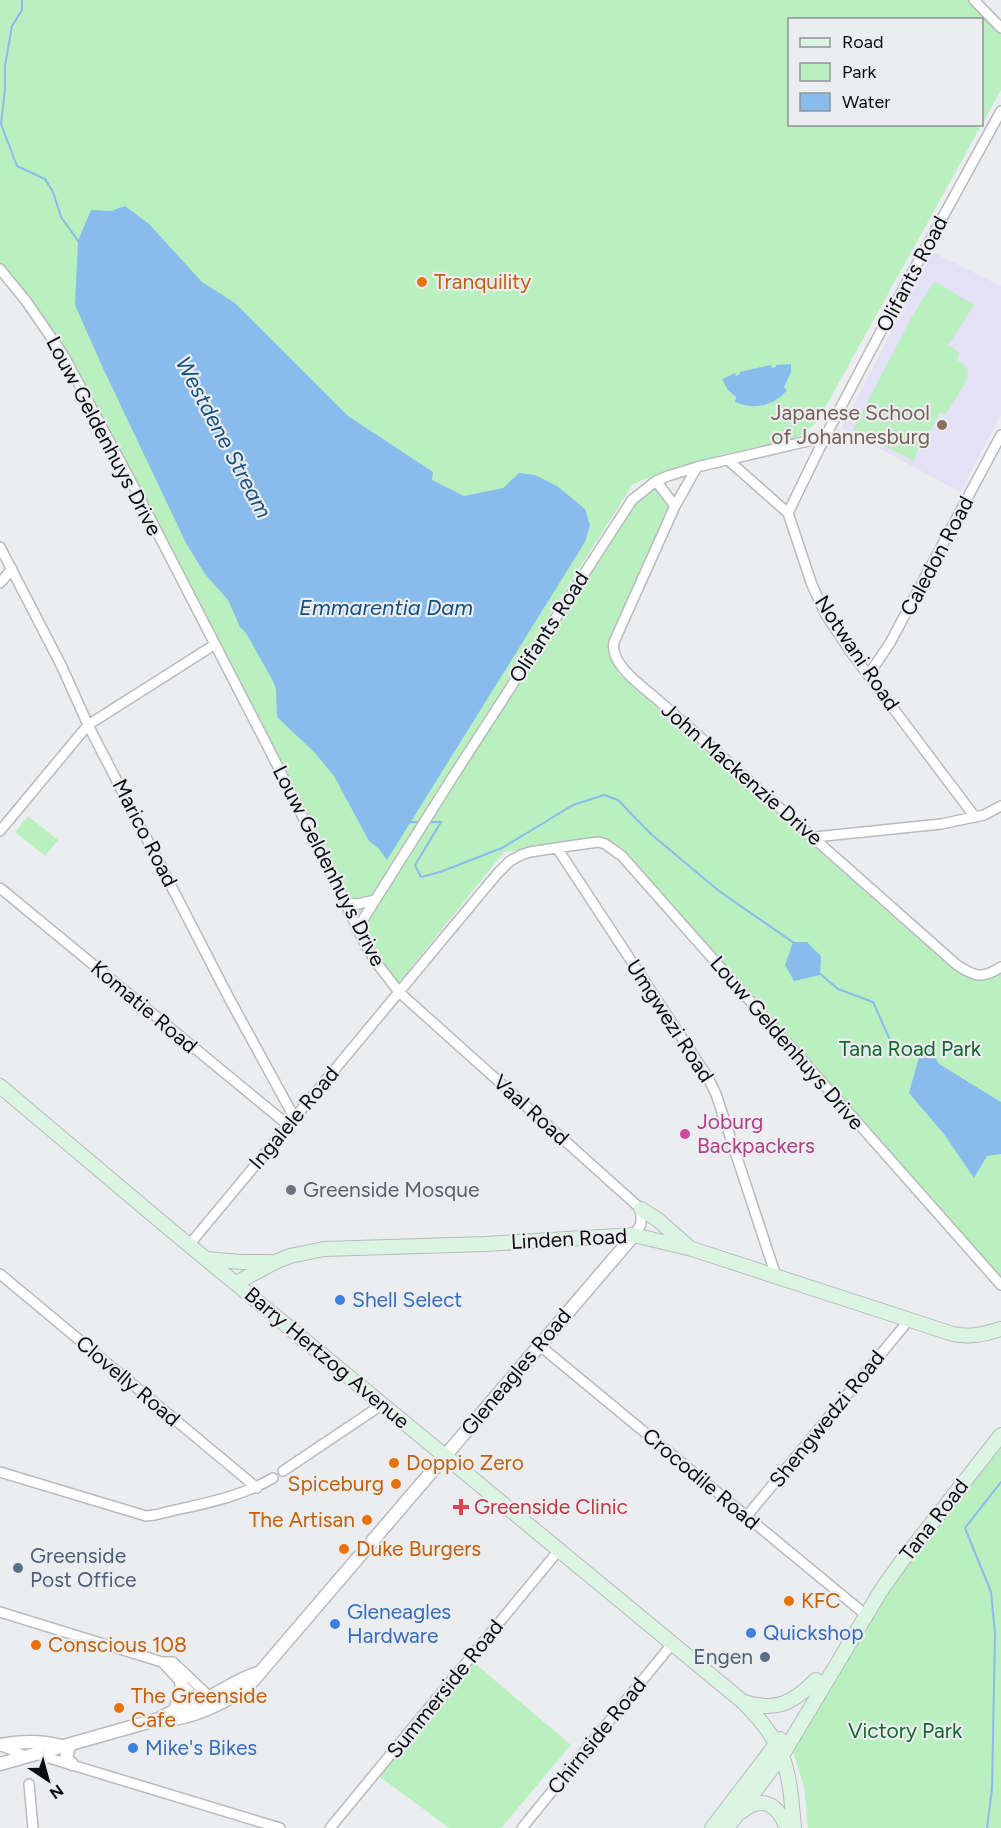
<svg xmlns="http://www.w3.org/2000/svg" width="1001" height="1828" font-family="Figtree,sans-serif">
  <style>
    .education { fill: #e4e0f6 }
    .green { fill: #baefc0; fill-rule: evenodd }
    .water { fill: #87bcec }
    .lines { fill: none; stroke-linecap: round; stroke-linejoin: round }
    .stream { stroke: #87bcec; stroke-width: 2 }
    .minor-casing { stroke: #b8babd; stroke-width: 12 }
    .tertiary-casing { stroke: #b8babd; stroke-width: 15 }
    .secondary-casing { stroke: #b8babd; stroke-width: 16 }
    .minor { stroke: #fff; stroke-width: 9 }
    .tertiary { stroke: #fff; stroke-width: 12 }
    .secondary { stroke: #daf6e2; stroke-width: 14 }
    .food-dot { fill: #e8710a; stroke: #ebedf0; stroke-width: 2 }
    .education-dot { fill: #8d6e63; stroke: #ebedf0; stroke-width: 2 }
    .hotel-dot { fill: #d1479c; stroke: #ebedf0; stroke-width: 2 }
    .worship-dot { fill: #6b7280; stroke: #ebedf0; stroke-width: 2 }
    .shop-dot { fill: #3f7fe0; stroke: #ebedf0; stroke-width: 2 }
    .health-dot { fill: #e0444e; stroke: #ebedf0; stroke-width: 2 }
    .service-dot { fill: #5c6f8a; stroke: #ebedf0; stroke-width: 2 }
    .labels { text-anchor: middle; stroke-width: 4.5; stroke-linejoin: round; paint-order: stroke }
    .street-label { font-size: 21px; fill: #0c0d0e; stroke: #ebedf0 }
    .food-label { font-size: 21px; fill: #c56008; stroke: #ebedf0; text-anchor: start }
    .education-label { font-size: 21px; fill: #785e54; stroke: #ebedf0; text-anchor: end }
    .park-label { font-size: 21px; fill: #14662b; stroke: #ebedf0 }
    .hotel-label { font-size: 21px; fill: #b23c85; stroke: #ebedf0; text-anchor: start }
    .worship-label { font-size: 21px; fill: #5b616d; stroke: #ebedf0; text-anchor: start }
    .shop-label { font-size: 21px; fill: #366cbe; stroke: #ebedf0; text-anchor: start }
    .health-label { font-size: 21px; fill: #be3a42; stroke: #ebedf0; text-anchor: start }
    .service-label { font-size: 21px; fill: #4e5e75; stroke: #ebedf0; text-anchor: start }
    .water-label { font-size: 22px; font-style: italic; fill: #15507d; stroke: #ebedf0 }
  </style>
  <rect width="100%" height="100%" fill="#ebedf0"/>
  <path class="education" d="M932 252 1001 286V415L960 492 842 428Z"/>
  <path class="green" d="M0 0H968L1001 34V90L817 422 797 438 724 454 667 471 633 484 356 919 212 646 61 342 0 266ZM790 20H982V124H790Z
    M934 281 974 305 949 344 933 335 959 352 957 360 969 368 967 371 968 378 946 414 940 412 930 431 923 433 914 461 853 430 910 320Z
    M654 487 670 510 608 644 619 674 956 972 989 971 1001 961V1287L600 836 554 847 504 852 397 985 361 928 631 507Z
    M28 816 58 840 45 856 15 832Z
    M1001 1448V1828H808L804 1786 788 1737 863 1620Z
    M471 1660 571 1745 501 1828H449L375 1773Z"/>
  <path class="water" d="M125 206 149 224 202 282 235 303 348 416 433 472 432 480 464 496 503 488 519 473 535 475 557 486 585 509 590 525 585 542 387 860 379 849 369 841 334 776 315 753 277 717 276 689 273 681 246 633 240 627 228 600 205 574 186 543 102 366 75 305 78 241 91 210 111 211Z
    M791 364V372L784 387 787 390C773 407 754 410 735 402L736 397 728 390 722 379 735 373 736 376 740 374 739 372 771 365 772 368 776 367V365Z
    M793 942H807L821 956 820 975 794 981 785 965Z
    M926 1043 939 1064 1001 1102V1154L987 1156 974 1178 944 1134 909 1093 919 1057Z"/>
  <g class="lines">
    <path class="stream" d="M22 0V10L12 26 5 66V90L1 124 17 166 45 179 53 192 61 217 79 242
      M409 822H421
      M427 822H441L415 865 421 877 440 872 502 848 573 805 604 795 618 800 651 834 719 891 794 943
      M819 973 838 989 873 1002 895 1051 909 1046 920 1058
      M987 1828 992 1789 995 1634 991 1592 965 1528 1001 1482"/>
    <defs>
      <path id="minor" d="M974 0 1001 28
        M0 269 26 301 64 356 135 489 270 751 334 879 364 942 376 962 399 992 641 1209V1224L634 1235
        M728 460 788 513 812 585 826 615 850 651 975 817
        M656 481 675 506 614 642C609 664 643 687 658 700L957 965C975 977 983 979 1001 967
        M675 506 697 467
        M788 513 825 437
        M0 547 62 667 88 725 229 998 294 1117
        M0 583 12 569
        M869 674 890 643 1001 435
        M0 831 88 725 214 645
        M815 837 941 824 984 815 1001 806
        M557 848 707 1076 716 1094 776 1276
        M0 888 288 1125
        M346 903 358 904 375 900
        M357 929 454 775 632 500 656 481 668 476 697 467 825 437 900 295 1001 111
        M189 1245 497 874 510 861 521 855 530 852 576 845 599 842 605 844 622 856 1001 1285
        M0 1274 257 1488
        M539 1345 866 1615
        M283 1471 383 1404
        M0 1472 146 1516 155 1515C194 1505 238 1499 273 1478
        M746 1517 909 1320
        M0 1612 162 1662H173L213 1700
        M162 1662 203 1706
        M0 1745 25 1756
        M36 1754 280 1828
        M29 1784 33 1828
        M330 1828 559 1550
        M522 1828 672 1644"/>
      <path id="tertiary" d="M175 1710 182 1690 181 1681
        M159 1719C184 1723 233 1700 251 1683L634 1235
        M0 1745C21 1741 40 1740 61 1746
        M69 1745 66 1759 72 1764
        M0 1764 159 1719C175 1708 194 1704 211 1696 227 1688 241 1678 258 1673"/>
      <path id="secondary" d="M0 1086 166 1226 742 1701C787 1745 789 1768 794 1828
        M641 1209 658 1220 691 1249
        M206 1259 242 1262H270
        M236 1283 275 1262 290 1256 324 1249 485 1244 634 1235 692 1249 953 1334C970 1338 985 1334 1001 1329
        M744 1702C776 1712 793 1703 816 1680
        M741 1812C763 1794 778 1805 787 1828
        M712 1828 780 1739
        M727 1828 783 1754 882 1589 902 1561 1001 1435"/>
    </defs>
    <use href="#minor" class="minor-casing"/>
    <use href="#tertiary" class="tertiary-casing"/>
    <use href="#secondary" class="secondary-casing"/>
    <use href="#minor" class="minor"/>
    <use href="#tertiary" class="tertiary"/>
    <use href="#secondary" class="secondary"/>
  </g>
  <g class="food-dot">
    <circle cx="422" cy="282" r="6"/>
    <circle cx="394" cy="1463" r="6"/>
    <circle cx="396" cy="1484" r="6"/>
    <circle cx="367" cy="1520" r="6"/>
    <circle cx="344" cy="1549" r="6"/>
    <circle cx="789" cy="1601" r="6"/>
    <circle cx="36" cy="1645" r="6"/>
    <circle cx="119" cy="1708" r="6"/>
  </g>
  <circle class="education-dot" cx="942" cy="425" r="6"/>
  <circle class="hotel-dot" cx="685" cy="1134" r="6"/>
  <circle class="worship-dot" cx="291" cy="1190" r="6"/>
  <g class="shop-dot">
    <circle cx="340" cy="1300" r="6"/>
    <circle cx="335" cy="1624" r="6"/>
    <circle cx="751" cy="1633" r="6"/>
    <circle cx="133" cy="1748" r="6"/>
  </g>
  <path class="health-dot" d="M458 1498h6v6h6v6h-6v6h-6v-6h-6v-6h6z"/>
  <g class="service-dot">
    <circle cx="18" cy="1568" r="6"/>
    <circle cx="765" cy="1657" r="6"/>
  </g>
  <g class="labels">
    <g class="street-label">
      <text transform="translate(912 274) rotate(-62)" y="7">Olifants Road</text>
      <text transform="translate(104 436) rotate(62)" y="7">Louw Geldenhuys Drive</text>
      <text transform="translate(937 556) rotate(-62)" y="7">Caledon Road</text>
      <text transform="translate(549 627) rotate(-57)" y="7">Olifants Road</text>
      <text transform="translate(857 653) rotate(56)" y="7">Notwani Road</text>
      <text transform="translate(742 774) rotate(41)" y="7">John Mackenzie Drive</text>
      <text transform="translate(145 833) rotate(63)" y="7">Marico Road</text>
      <text transform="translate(329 866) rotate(63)" y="7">Louw Geldenhuys Drive</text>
      <text transform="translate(144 1007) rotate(40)" y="7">Komatie Road</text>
      <text transform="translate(670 1021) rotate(57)" y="7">Umgwezi Road</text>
      <text transform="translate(787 1043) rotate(49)" y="7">Louw Geldenhuys Drive</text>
      <text transform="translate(531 1110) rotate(42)" y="7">Vaal Road</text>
      <text transform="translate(294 1118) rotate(-50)" y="7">Ingalele Road</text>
      <text transform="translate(569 1239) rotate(-3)" y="7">Linden Road</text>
      <text transform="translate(327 1358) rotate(40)" y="7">Barry Hertzog Avenue</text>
      <text transform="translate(516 1372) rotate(-50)" y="7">Gleneagles Road</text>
      <text transform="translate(128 1381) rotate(40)" y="7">Clovelly Road</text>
      <text transform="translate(827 1419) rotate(-51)" y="7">Shengwedzi Road</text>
      <text transform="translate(701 1479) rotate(40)" y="7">Crocodile Road</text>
      <text transform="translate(934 1520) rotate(-52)" y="7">Tana Road</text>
      <text transform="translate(445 1689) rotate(-51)" y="7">Summerside Road</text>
      <text transform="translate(597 1736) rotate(-51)" y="7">Chirnside Road</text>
    </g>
    <g class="food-label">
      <text x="434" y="289">Tranquility</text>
      <text x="406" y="1470">Doppio Zero</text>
      <text x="384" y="1491" text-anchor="end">Spiceburg</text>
      <text x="355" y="1527" text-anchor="end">The Artisan</text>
      <text x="356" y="1556">Duke Burgers</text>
      <text x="801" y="1608">KFC</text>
      <text x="48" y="1652">Conscious 108</text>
      <text x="131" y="1703">The Greenside<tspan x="131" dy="24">Cafe</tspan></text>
    </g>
    <g class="education-label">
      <text x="930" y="420">Japanese School<tspan x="930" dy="24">of Johannesburg</tspan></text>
    </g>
    <g class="park-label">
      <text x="910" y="1056">Tana Road Park</text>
      <text x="905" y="1738">Victory Park</text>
    </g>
    <g class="hotel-label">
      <text x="697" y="1129">Joburg<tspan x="697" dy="24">Backpackers</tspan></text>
    </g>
    <g class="worship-label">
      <text x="303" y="1197">Greenside Mosque</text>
    </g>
    <g class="shop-label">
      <text x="352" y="1307">Shell Select</text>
      <text x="347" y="1619">Gleneagles<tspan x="347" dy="24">Hardware</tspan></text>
      <text x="763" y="1640">Quickshop</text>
      <text x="145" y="1755">Mike's Bikes</text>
    </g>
    <g class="health-label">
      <text x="474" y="1514">Greenside Clinic</text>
    </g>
    <g class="service-label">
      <text x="30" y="1563">Greenside<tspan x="30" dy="24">Post Office</tspan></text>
      <text x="753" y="1664" text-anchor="end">Engen</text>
    </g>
    <g class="water-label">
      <text transform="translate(224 437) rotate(62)" y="8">Westdene Stream</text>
      <text x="386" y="615">Emmarentia Dam</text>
    </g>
  </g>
  <rect x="788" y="18" width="195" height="108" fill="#ebedf0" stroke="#929396" stroke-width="1.5"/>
  <rect x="800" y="38" width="30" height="9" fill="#daf6e2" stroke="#929396" stroke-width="1.5"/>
  <text x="842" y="48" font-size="18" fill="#0c0d0e">Road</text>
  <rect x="800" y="63" width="30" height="18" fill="#baefc0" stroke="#929396" stroke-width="1.5"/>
  <text x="842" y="78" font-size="18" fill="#0c0d0e">Park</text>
  <rect x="800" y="93" width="30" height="18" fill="#87bcec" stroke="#929396" stroke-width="1.5"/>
  <text x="842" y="108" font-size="18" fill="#0c0d0e">Water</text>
  <g transform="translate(48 1780) rotate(144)" stroke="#ebedf0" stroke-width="4.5" paint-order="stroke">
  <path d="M0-4.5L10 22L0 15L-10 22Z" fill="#0c0d0e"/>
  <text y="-9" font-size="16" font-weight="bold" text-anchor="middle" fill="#0c0d0e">N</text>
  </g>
</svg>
